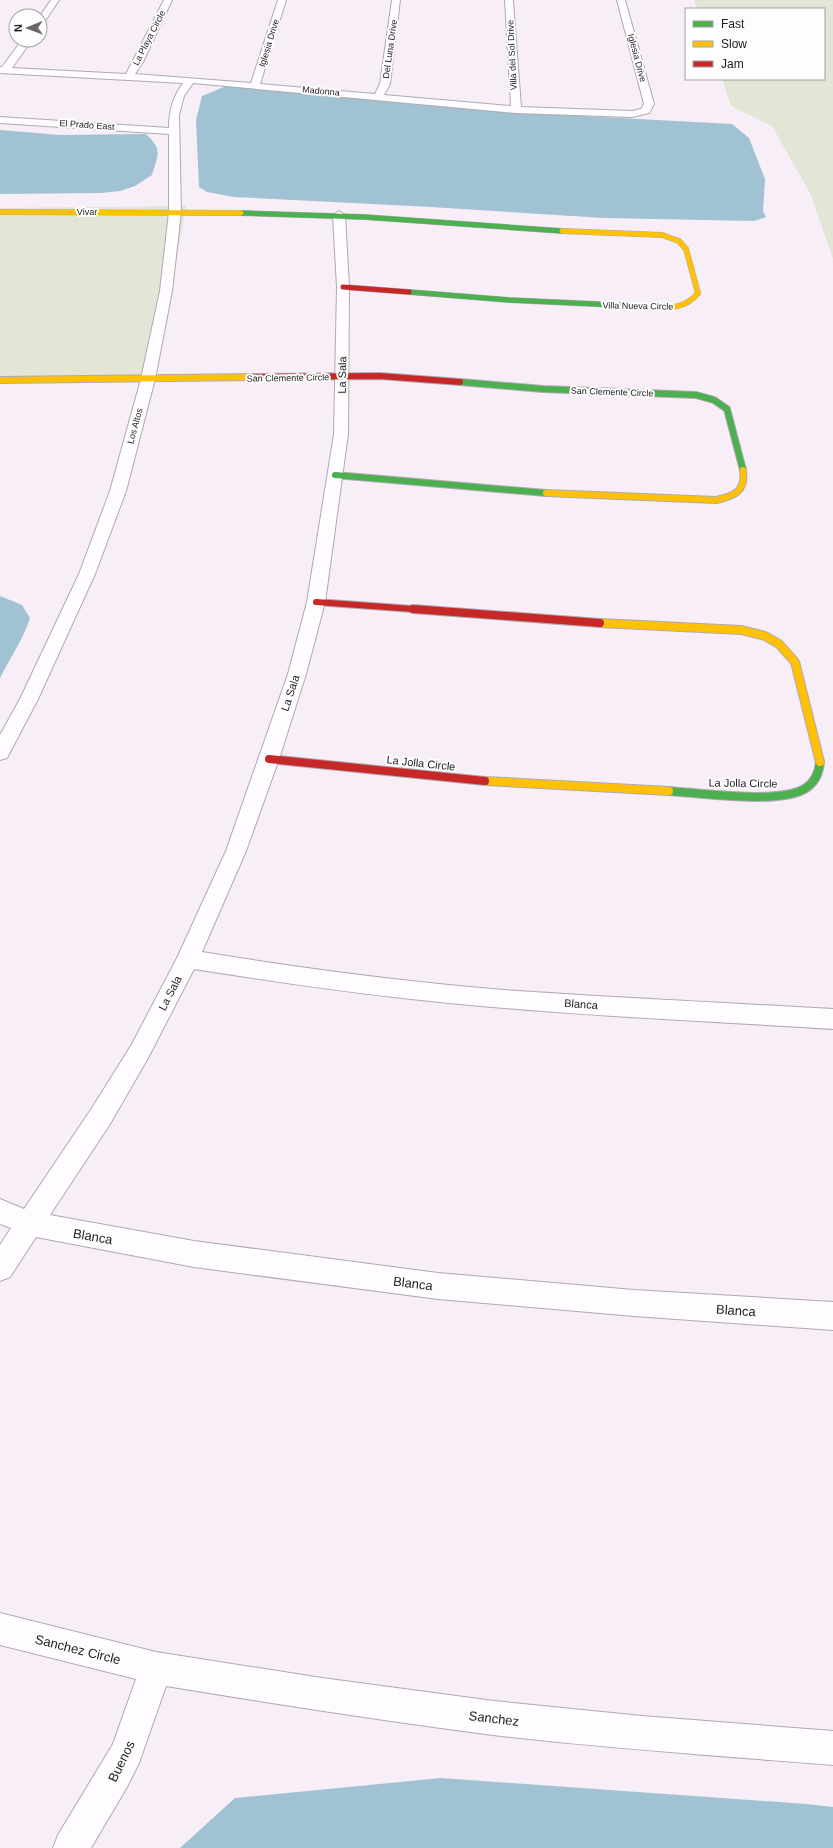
<svg xmlns="http://www.w3.org/2000/svg" width="833" height="1848" font-family="Arial,sans-serif">
  <style>
    .green { fill: #e3e5d7 }
    .water { fill: #a0c2d3 }
    .lines { fill: none; stroke-linecap: round; stroke-linejoin: round }
    .street-casing { stroke: #b0a9b0; stroke-width: 2 }
    .fast-far2-casing { stroke: #b0a9b0; stroke-width: 6 }
    .fast-far1-casing { stroke: #b0a9b0; stroke-width: 8 }
    .fast-casing { stroke: #b0a9b0; stroke-width: 10 }
    .slow-far2-casing { stroke: #b0a9b0; stroke-width: 6 }
    .slow-far1-casing { stroke: #b0a9b0; stroke-width: 8 }
    .slow-casing { stroke: #b0a9b0; stroke-width: 10 }
    .jam-far2-casing { stroke: #b0a9b0; stroke-width: 6 }
    .jam-far1-casing { stroke: #b0a9b0; stroke-width: 8 }
    .jam-casing { stroke: #b0a9b0; stroke-width: 10 }
    .street { fill: #fefcfe; fill-rule: evenodd }
    .fast-far2 { stroke: #4caf50; stroke-width: 5 }
    .fast-far1 { stroke: #4caf50; stroke-width: 6 }
    .fast { stroke: #4caf50; stroke-width: 8 }
    .slow-far2 { stroke: #ffc107; stroke-width: 5 }
    .slow-far1 { stroke: #ffc107; stroke-width: 6 }
    .slow { stroke: #ffc107; stroke-width: 8 }
    .jam-far2 { stroke: #c62828; stroke-width: 5 }
    .jam-far1 { stroke: #c62828; stroke-width: 6 }
    .jam { stroke: #c62828; stroke-width: 8 }
    .labels { text-anchor: middle; stroke-width: 4; stroke-linejoin: round; paint-order: stroke }
    .far-street-label { font-size: 9px; fill: #1f1a1f; stroke: #fdfdfd }
    .street-label { font-size: 11px; fill: #1f1a1f; stroke: #fdfdfd }
    .near-street-label { font-size: 13px; fill: #1f1a1f; stroke: #fdfdfd }
  </style>
  <rect width="100%" height="100%" fill="#f7eef7"/>
  <path class="green" d="M694 0H833V259L810 193 772 126 731 106 722 79H824V9H697Z
    M186 206 156 377 0 380V208Z"/>
  <path class="water" d="M253 86 268 90 489 111 732 124 749 138 765 179 763 211 766 217 754 221 604 218 431 207 234 197 207 192 199 187 196 120 202 96 224 87Z
    M0 130 60 135 146 134C163 150 158 154 152 175L135 186 120 191 101 193 0 194Z
    M0 596 22 605 30 618C24 638 10 658 0 678Z
    M441 1778 806 1804 833 1807V1848H180L235 1798Z"/>
  <g class="lines">
    <defs>
      <path id="street" d="M51 0H59L43 24 40 25V16Z
        M164 0H172L143 62 135 74 251 83 278 0H286L260 84 375 94 380 84 392 0H400L390 84 384 95 511 106 505 0H513L521 107 632 111 641 109 644 104 617 0H625L654 104 649 113 632 117 516 113 193 83 184 96 179 115 181 212 172 291 155 379 126 491 95 574 38 699 7 758 0 760V735L20 699 79 574 110 491 141 379 160 291 169 212V134L0 123V117L169 128C169 110 173 97 183 83L0 73V67H2L22 40H32L12 68 126 74Z
        M339 211 345 215 349 287 348 434 325 602 306 674 279 759 246 851 202 952C307 969 413 983 518 991 623 998 728 1003 833 1009V1029C728 1022 622 1018 517 1009 409 1001 301 986 194 969L148 1058 110 1124 50 1215 194 1241 438 1273 634 1290 833 1302V1330L634 1316 438 1299 194 1267 36 1237 10 1277 0 1281V1245L11 1228 0 1224V1199L24 1209 92 1108 132 1044 177 958 226 851 288 674 307 602 334 434 337 287 333 215Z
        M0 1613 156 1652 322 1678 494 1701 642 1716 833 1731V1765C720 1756 606 1748 493 1735 384 1721 275 1704 166 1686L139 1763 127 1787 91 1848H53L58 1835 113 1744 136 1679 0 1645Z"/>
      <path id="fast-far2" d="M241 213 364 217 562 231
        M409 292 509 300 638 306"/>
      <path id="fast-far1" d="M460 382 543 389 696 395 714 400 727 409 743 470
        M335 475 546 493"/>
      <path id="fast" d="M669 791C700 793 781 805 806 788 815 782 819 773 820 762"/>
      <path id="slow-far2" d="M0 212 241 213
        M562 231 662 235 679 241 686 249 698 293C684 312 659 308 638 306"/>
      <path id="slow-far1" d="M0 380 255 377
        M546 493 716 500C735 496 746 491 743 470"/>
      <path id="slow" d="M600 623 741 630 765 636 779 644 795 662 820 762
        M485 781 669 791"/>
      <path id="jam-far2" d="M343 287 409 292"/>
      <path id="jam-far1" d="M255 377 380 376 460 382
        M316 602 427 610"/>
      <path id="jam" d="M413 609 600 623
        M269 759 485 781"/>
    </defs>
    <use href="#street" class="street-casing"/>
    <use href="#fast-far2" class="fast-far2-casing"/>
    <use href="#fast-far1" class="fast-far1-casing"/>
    <use href="#fast" class="fast-casing"/>
    <use href="#slow-far2" class="slow-far2-casing"/>
    <use href="#slow-far1" class="slow-far1-casing"/>
    <use href="#slow" class="slow-casing"/>
    <use href="#jam-far2" class="jam-far2-casing"/>
    <use href="#jam-far1" class="jam-far1-casing"/>
    <use href="#jam" class="jam-casing"/>
    <use href="#street" class="street"/>
    <use href="#fast-far2" class="fast-far2"/>
    <use href="#fast-far1" class="fast-far1"/>
    <use href="#fast" class="fast"/>
    <use href="#slow-far2" class="slow-far2"/>
    <use href="#slow-far1" class="slow-far1"/>
    <use href="#slow" class="slow"/>
    <use href="#jam-far2" class="jam-far2"/>
    <use href="#jam-far1" class="jam-far1"/>
    <use href="#jam" class="jam"/>
  </g>
  <g class="labels">
    <g class="far-street-label">
      <text transform="translate(149 38) rotate(-63)" y="3">La Playa Circle</text>
      <text transform="translate(269 43) rotate(-73)" y="3">Iglesia Drive</text>
      <text transform="translate(390 49) rotate(-82)" y="3">Del Luna Drive</text>
      <text transform="translate(512 55) rotate(-93)" y="3">Villa del Sol Drive</text>
      <text transform="translate(637 58) rotate(75)" y="3">Iglesia Drive</text>
      <text transform="translate(321 91) rotate(5)" y="3">Madonna</text>
      <text transform="translate(87 125) rotate(4)" y="3">El Prado East</text>
      <text x="87" y="215">Vivar</text>
      <text transform="translate(638 306) rotate(1)" y="3">Villa Nueva Circle</text>
      <text transform="translate(288 378) rotate(-1)" y="3">San Clemente Circle</text>
      <text transform="translate(612 392) rotate(2)" y="3">San Clemente Circle</text>
      <text transform="translate(135 426) rotate(-75)" y="3">Los Altos</text>
    </g>
    <g class="street-label">
      <text transform="translate(342 375) rotate(-89)" y="4">La Sala</text>
      <text transform="translate(290 693) rotate(-72)" y="4">La Sala</text>
      <text transform="translate(421 763) rotate(6)" y="4">La Jolla Circle</text>
      <text transform="translate(743 783) rotate(1)" y="4">La Jolla Circle</text>
      <text transform="translate(170 993) rotate(-63)" y="4">La Sala</text>
      <text transform="translate(581 1004) rotate(4)" y="4">Blanca</text>
    </g>
    <g class="near-street-label">
      <text transform="translate(93 1236) rotate(10)" y="5">Blanca</text>
      <text transform="translate(413 1283) rotate(7)" y="5">Blanca</text>
      <text transform="translate(736 1310) rotate(4)" y="5">Blanca</text>
      <text transform="translate(78 1649) rotate(14)" y="5">Sanchez Circle</text>
      <text transform="translate(494 1718) rotate(7)" y="5">Sanchez</text>
      <text transform="translate(121 1761) rotate(-64)" y="5">Buenos</text>
    </g>
  </g>
  <rect x="685" y="8" width="140" height="72" fill="#fdfdfd" stroke="#a4a2a4"/>
  <rect x="693" y="21" width="20" height="6" fill="#4caf50" stroke="#a4a2a4"/>
  <text x="721" y="28" font-size="12" fill="#1f1a1f">Fast</text>
  <rect x="693" y="41" width="20" height="6" fill="#ffc107" stroke="#a4a2a4"/>
  <text x="721" y="48" font-size="12" fill="#1f1a1f">Slow</text>
  <rect x="693" y="61" width="20" height="6" fill="#c62828" stroke="#a4a2a4"/>
  <text x="721" y="68" font-size="12" fill="#1f1a1f">Jam</text>
  <g transform="translate(28 28) rotate(269)"><circle r="19" fill="#fdfdfd" stroke="#a4a2a4"/>
  <path d="M0-3L7 15L0 10L-7 15Z" fill="#6b646b"/>
  <text y="-6" font-size="11" font-weight="bold" text-anchor="middle" fill="#1f1a1f">N</text>
  </g>
</svg>
